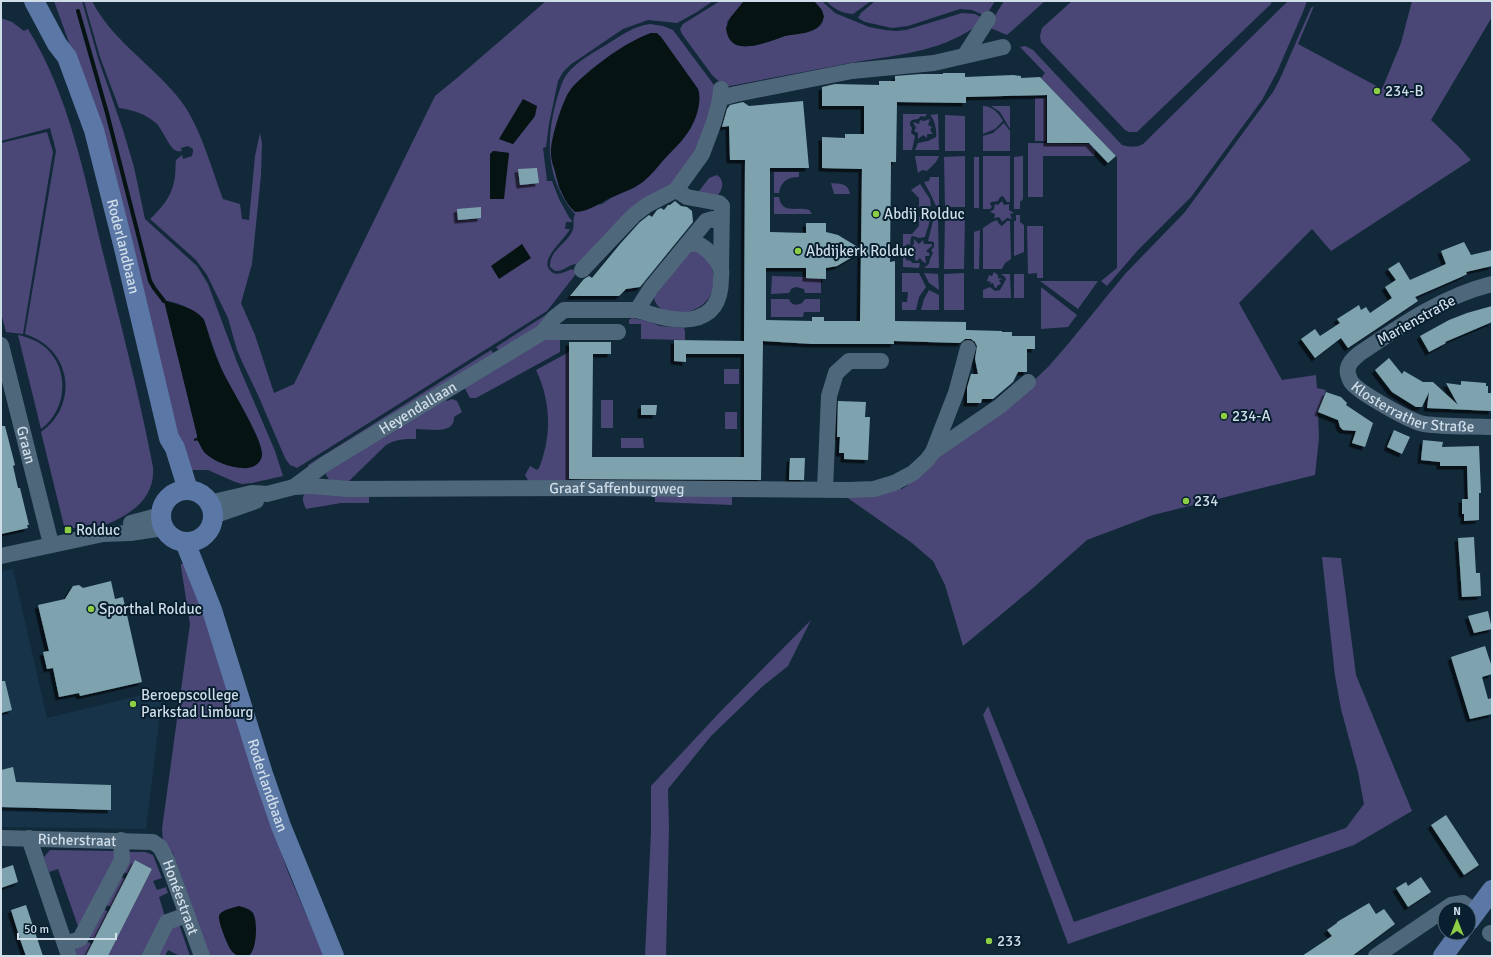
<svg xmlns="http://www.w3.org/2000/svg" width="1493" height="957" font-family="Signika,sans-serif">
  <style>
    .built { fill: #163349 }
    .green { fill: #4a4675; fill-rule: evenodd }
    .water { fill: #061313 }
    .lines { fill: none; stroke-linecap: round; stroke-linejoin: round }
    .stream { stroke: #061313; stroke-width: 4 }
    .building { fill: #7ea3af; fill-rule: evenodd; filter: url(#shadow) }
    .minor { stroke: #4e677a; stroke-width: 16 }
    .major { stroke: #5b77a5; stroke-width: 20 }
    .poi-dot { fill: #8dce44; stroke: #081f30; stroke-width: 1.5 }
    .labels { text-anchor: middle; stroke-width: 4; stroke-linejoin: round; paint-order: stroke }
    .poi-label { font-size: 15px; fill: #cfdde8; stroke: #081f30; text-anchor: start }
    .street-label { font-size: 15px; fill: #cfdde8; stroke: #081f30 }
  </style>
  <defs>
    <filter id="shadow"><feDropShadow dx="-3.5" dy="3.5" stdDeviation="0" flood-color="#0009"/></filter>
  </defs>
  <rect width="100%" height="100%" fill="#12293a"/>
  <path class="built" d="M13 569 47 718 163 690 146 829 1 827V571Z"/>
  <path class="green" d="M54 1H82L98 58 123 130 134 167 145 219 197 266 208 284 237 362 275 451 283 476 252 483 242 484 235 482 208 470H186L93 109ZM165 301C176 301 198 311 204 320 210 338 216 357 224 375 234 394 261 435 262 455L245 468C231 467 214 462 204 451 201 448 200 444 197 440L195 441 194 439 197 438V435Z
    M84 1H92C112 40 150 63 177 96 199 121 211 167 223 199L240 204 242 219 249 220 255 156 260 133 262 144 261 175 252 264 241 303 255 335 274 393 294 384 435 96 457 78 546 1H713L697 12 677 23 648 20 623 29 570 65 563 72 558 81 549 124 546 147 543 148 547 181H552L559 199 570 219H571L572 222H566L565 229H570C565 239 541 258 549 269 555 278 564 272 572 269V270L577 269 579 270 547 311 297 468 290 465 285 458 258 395 244 366 237 350 228 318 207 275 196 260 150 219C161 209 171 197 174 182 176 175 175 167 176 160L182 155 183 159 192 156 193 152V149L188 146 181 148 182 151C179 151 177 152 175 150 171 149 162 130 157 124 146 114 133 110 119 108L100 57ZM535 116 513 144 500 139ZM493 151 509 153 507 164Z
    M720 1H744L727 22 734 44C749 50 768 42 782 37 802 31 841 33 814 1H822L835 13 869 27 885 30 896 31 906 30 962 13 975 14 984 19C980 25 974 28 967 32 931 54 886 56 845 64 805 72 765 79 725 87L712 75 682 34 680 29 683 24Z
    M826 1H871L853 14C841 13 834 9 826 1Z
    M875 1H995L986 16 972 10 960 9 908 26 892 28 865 22 858 18 861 13Z
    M1004 1H1045L1007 35 988 27Z
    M1072 1H1272L1271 4 1137 132H1129L1125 130 1041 42 1040 36 1042 28Z
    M1288 1H1307L1303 12 1277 72 1262 100 1191 197 1138 250 1107 286 1101 281 1117 268V157L1041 78 1045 73 1020 47 1025 46 1033 50 1122 145C1130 147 1136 148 1143 144Z
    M1412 1H1492V17L1431 120 1460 148 1471 160 1331 251 1312 229 1239 303 1282 380 1316 375 1317 388 1326 390 1318 412 1319 438 1315 475 1153 515 1087 540 1033 588 963 646 945 585 933 561 912 543 842 494 897 486 902 489 908 485V480L1029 385 1048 367 1068 344 1125 274 1185 212 1273 92 1279 81 1311 8 1314 6 1298 44 1382 89 1401 43Z
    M1 18 12 22 24 31 28 29C69 95 84 174 102 249 120 321 139 394 153 467 156 502 123 520 93 529L92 524 65 530 41 432C80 404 71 348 25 334L56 151 50 128 1 141Z
    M650 24 663 26 673 30 717 89 698 147 683 171 668 187 579 264C569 263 564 272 555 271L550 267C549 251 565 245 572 232 575 226 572 220 575 214 547 182 545 142 556 102 559 93 561 82 567 74 577 61 595 52 609 43 622 35 634 26 650 24ZM651 33H655L661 37 698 89 691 128 678 144 644 181 634 188 614 196 602 204 572 209 559 188 551 155 555 133 567 96C578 74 627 42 651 33Z
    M1035 98H1046V141H1035Z
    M983 106C992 106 999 113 1003 121L995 129 983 134Z
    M991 106H1010V129L1000 112Z
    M903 114H927L925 117 921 116 918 119 912 120 910 122V125L912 128 911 133 915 136 912 150H903Z
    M938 114 939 150H915L918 143 928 141 936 137C937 131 935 120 930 115Z
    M945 115 965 116V151H945Z
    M930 119 928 125 932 127 930 130 933 134H927V138L923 135 918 139V133L914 131 916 128 913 122 919 124 920 120 924 121Z
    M1004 123 1010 131V151H983V136L993 133Z
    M47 132 53 152 23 334 6 332 1 313V143Z
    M1028 143 1095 144V156H1043V197H1028Z
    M915 156H939L936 162 927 171 922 170 918 173Z
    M965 156V207H945L944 157Z
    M983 156H1010V202H1007L1003 196 1000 197 998 201 991 202 990 204 992 207 990 209H983Z
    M1023 156V199L1020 202V209H1014V157Z
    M974 157H979V208H974Z
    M774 172H799V177C788 177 781 181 779 193H774Z
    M717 175C725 180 723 190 717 196L696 195 709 178Z
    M930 177H939V206H936L930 193 924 182 929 181Z
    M831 183C841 184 848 183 850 194H834Z
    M920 184 930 199 931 206 919 207V198L911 190Z
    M774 197H779C782 215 797 206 809 210L812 214H774Z
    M1002 201 1004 205 1009 204V210L1014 213 1010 214 1012 219 1007 218 1002 222 1000 218 998 217 994 218 995 214 990 212 994 209 995 204 998 205Z
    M1016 215H1020V222L1024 225V252L1014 256V221H1016Z
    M919 217H931L925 237 919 238 913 236 911 237 910 245 907 244 905 248 906 252 905 253 906 260 911 261 912 263H920L919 268 903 267V234H912L919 226Z
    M934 217 938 218 939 268H924L929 264 930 259 933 253 931 250 934 247V242L928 241Z
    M945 218H965L964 269H944Z
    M997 220 999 224 1002 226 1007 221H1010L1011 259 1005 263 1002 269H983V228L992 222Z
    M1027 226H1043V278H1037V273L1028 274Z
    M980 230 979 269H974V232Z
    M914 239 919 244 923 240 924 244H932V246L926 251 930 254 929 256H925L926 263 923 262 920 258 917 261 915 260V257H907V254L911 253V251L907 249 908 248 913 246H912L914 244Z
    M695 249C700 254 709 260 712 267 714 272 713 278 713 283 713 318 656 322 654 297L691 250Z
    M994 272 998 275V278L1003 279 999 280 1001 284 998 285 996 288H995L993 283 990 284 991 282 987 281 989 275 992 276Z
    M902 273H919L926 287 919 297 916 310H902V302H907L908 292H902Z
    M924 273 938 274 939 290 929 283Z
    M964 273V310H944V274Z
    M1001 274H1010L1011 298H983V290L990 287 995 291 1000 290 1006 279 1005 277Z
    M1014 274H1024V298H1014Z
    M772 276 806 277V278H821V293H805L804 289 796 287 791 289 789 293 771 294Z
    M1040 281H1098L1078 309Z
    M1041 287 1077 315 1068 327 1041 329Z
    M929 290 939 295V310H921L924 299Z
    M771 299H789C791 305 796 306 802 303L805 299H820V312H804L803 317H771Z
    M547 314 544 326 500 352 496 347Z
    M632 318 648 321 660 326 684 328 685 331V340L641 339V324H629V320Z
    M549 334 560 335V352L476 398H470L463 385Z
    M18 335C28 337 38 341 46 348 70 370 67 410 41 429Z
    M491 350 495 356 309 468 308 465Z
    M569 352V483L530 484 525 475 530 466 537 470 539 468C552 436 551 401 536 370Z
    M724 369H739V384H724Z
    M452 399 457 401 462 412 454 417C455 435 429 429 416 429V439C405 439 396 439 386 445L348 482 332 484 326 475 329 464 446 400 447 401Z
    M601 400H613V428H601Z
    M725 412H737V429H725Z
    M621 438H643L644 448H621Z
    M306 493H732V505L655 502V496L369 495V503H341L306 509C304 503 300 498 306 493Z
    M1322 557 1341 558 1356 675 1412 811 1354 845 1068 944 983 715 988 706 1037 826 1074 922 1346 828 1364 804 1358 772 1341 709 1335 676Z
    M181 564H190L259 789 288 872 324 956H248L252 952 224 935 230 949 238 956H209L173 853 163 842 162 829 190 624 181 567Z
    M811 620 788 666 763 686 711 736 668 789 669 828 666 956H645L651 832V786L720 712Z
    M50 850 119 851 79 929 58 869 49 872 44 857Z
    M124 852H145L153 855 162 878 153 881 157 890 166 887 168 893 159 897 166 920 148 956H108L152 869 135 860 128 874 119 870Z
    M117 875 125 879 111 907 102 903Z
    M100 907 109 912 95 939 86 935Z
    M178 921 190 956H180L168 950 165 956H154L169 924Z
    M83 940 92 944 86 956H77L74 944Z"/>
  <path class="water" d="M744 1H814L822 10 824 17C822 21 820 25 817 28 808 34 795 34 785 36 772 40 750 50 737 45 729 42 727 35 726 28L730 18Z
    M651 33H657L661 37 698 89C702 99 697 118 691 127 684 141 671 151 661 163 656 169 651 175 644 181 635 188 625 191 615 196 601 201 590 212 575 212 563 201 559 187 555 171 553 166 551 159 551 153 550 141 562 102 569 92 574 84 582 78 589 72 608 56 627 42 651 33Z
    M523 99 537 106 535 116 513 144 499 139Z
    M493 151 509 153 504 199H490V154Z
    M522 244 531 258 499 279 491 266Z
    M167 301C180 306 196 308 204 320 209 334 212 348 218 361 225 380 263 439 262 455 261 465 251 469 242 468 229 467 215 462 205 453 201 449 201 444 197 440L194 441V439L197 438V435L165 305 164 301Z
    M239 906C243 907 250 909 253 913 258 921 257 952 248 956 245 957 241 956 238 956 235 954 233 953 231 950 227 944 218 922 219 916 220 910 233 908 239 906Z"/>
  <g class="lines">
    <path class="stream" d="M78 11 107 113 150 281 154 288 164 301"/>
  </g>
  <path class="building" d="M943 73H965V77L1013 75 1021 76V78L1040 77 1116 156 1108 163 1089 143H1047V95L966 97V103L897 102 896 162H891L890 262 895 261V321L966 322V330L1002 331V332H1012V336H1035V349H1027V372H1018L1013 382 993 399H982L981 403H967V388L971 374H978L975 359 977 346 975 342 971 339H965L960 343 894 341V344H812L763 341 761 480 569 479V342H611V354H593L592 457H744V354H686V362L674 361V340L744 341 745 160H730L729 126 722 127 727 109 730 105 743 102 749 106 803 101 809 168H770V232L806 233V223H826V232L838 235 861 249 862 169 822 168V137L845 138V134H864V106H822V87L835 84 879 85V81H895V76L921 74H943ZM861 252 860 321H824V317H812V321L766 320V268H806V278L826 279V268L837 266Z
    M537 168 539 183 520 185 518 169Z
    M675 201 681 206 687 207 692 211 693 222 640 287 626 289 619 296H570L584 279 589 276 592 278 621 243 640 222 649 215 652 217 657 210 661 208 664 210 668 205H670Z
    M481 207V218L458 220 457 209Z
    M1464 242 1471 255 1492 250V266L1466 272 1467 274 1461 277 1415 297 1418 301 1348 348 1341 338 1315 358 1301 339 1315 329 1320 336 1340 323 1337 319 1359 305 1361 310 1366 307 1370 313 1392 298 1385 287 1396 280 1388 269 1399 262 1410 280 1446 264 1441 251Z
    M1492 306V322L1445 342 1446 343 1429 352 1420 336 1449 320 1467 313Z
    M1389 358 1402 374 1404 371 1423 382H1433L1458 405 1446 383 1461 385V381L1486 383V386H1488V393H1492V411L1427 408 1429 392 1422 407H1416L1392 392 1375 370Z
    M1326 392 1341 397 1347 403 1346 405 1373 423 1365 447 1352 443 1356 431 1343 430 1340 427 1338 420 1318 412Z
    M838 401 866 402 865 417H870L868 460 844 459V453H839L840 437H837Z
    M641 405H657L656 415H641Z
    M1 426H5L15 465 13 466 18 488H20L29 525H27L28 528 1 534Z
    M1394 430 1410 437 1402 454 1387 447Z
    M1423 440 1443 442 1442 447 1479 446 1481 493H1479V520L1464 521V514H1462V499H1468L1467 466H1440V462L1421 460Z
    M790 458H805L804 480H789Z
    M1474 537 1476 573H1480L1481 596 1462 597 1458 538Z
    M111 581 115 599 123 597 142 682 80 696 79 693 59 697 53 668 47 669 43 652 49 651 38 605 65 599 73 586 79 585 83 588Z
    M1488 611 1492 629 1474 633 1468 616Z
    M1485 646 1492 667V674L1482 677 1488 699 1492 698V714L1470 719 1451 657Z
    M1 681H5L12 710 1 713Z
    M13 767 16 782 111 785V810L1 807V770Z
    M1446 815 1479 865 1464 875 1431 825Z
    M135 860 152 869 108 956H86Z
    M13 865 18 882 1 888V869Z
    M1421 877 1431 892 1408 907 1396 888 1406 882 1408 886Z
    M1369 903 1376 914 1384 909 1395 924 1352 956H1302L1332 936 1327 930 1337 923V922Z
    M26 905 43 956H26L21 942 11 910Z"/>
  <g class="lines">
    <g class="minor">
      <path d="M965 55 988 19"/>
      <path d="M720 100 725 97 736 94 852 71 934 63 1003 47"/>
      <path d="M676 190 687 197 719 203 722 206 721 269"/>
      <path d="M686 245C690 244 694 243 698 244 707 248 718 260 721 269 722 272 721 275 721 278 721 299 714 315 692 319 674 322 654 315 637 310L651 288 706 221 713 219 721 223"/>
      <path d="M582 270 634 215 647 205 676 190 702 154 714 122 720 100 721 89"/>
      <path id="s1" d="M1492 284C1443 296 1400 326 1359 354 1353 359 1346 365 1348 374 1349 377 1350 381 1352 383 1360 393 1411 422 1424 424 1445 427 1471 426 1492 427"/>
      <path d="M543 332H618"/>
      <path id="s2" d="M1 345 51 544"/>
      <path d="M933 452 1000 406 1028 382"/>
      <path id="s3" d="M294 487 325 464 543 332 554 318 564 310H637"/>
      <path d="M825 489 829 396 836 373 849 361H881"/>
      <path id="s4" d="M209 503 252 493 267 494 294 487 312 486 348 489 592 488 849 490 874 489 894 483 913 473 927 460 933 452 956 393 968 348"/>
      <path d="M213 516 256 501"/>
      <path d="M131 523 161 515"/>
      <path d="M1 556 103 534 130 533 164 528"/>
      <path id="s5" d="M1 838 153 842 160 847 167 860 202 956"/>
      <path d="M29 838 69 956"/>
      <path d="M1490 933 1492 934"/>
      <path d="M65 944 80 939 122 860 121 840"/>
      <path d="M150 956 167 922 187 915"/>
      <path d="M1376 956 1451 905 1463 903 1476 912"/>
    </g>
    <g class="major">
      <path id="s6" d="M34 1 57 44 67 57 94 130 123 244 169 438 175 448 188 490"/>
      <circle cx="187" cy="516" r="26"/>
      <path id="s7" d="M185 542 212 610 263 774 281 826 334 956"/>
      <path d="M1469 921 1492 890"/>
      <path d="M1443 956 1460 933"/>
    </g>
  </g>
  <g class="poi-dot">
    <circle cx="1377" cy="91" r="4"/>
    <circle cx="876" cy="214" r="4"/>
    <circle cx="798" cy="251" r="4"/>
    <circle cx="1224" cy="416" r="4"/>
    <circle cx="1186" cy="501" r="4"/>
    <rect x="64" y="526" width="8" height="8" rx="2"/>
    <circle cx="91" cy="609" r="4"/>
    <circle cx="133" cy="704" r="4"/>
    <circle cx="989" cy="941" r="4"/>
  </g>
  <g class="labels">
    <g class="poi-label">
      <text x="1385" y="96">234-B</text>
      <text x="884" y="219">Abdij Rolduc</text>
      <text x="806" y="256">Abdijkerk Rolduc</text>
      <text x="1232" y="421">234-A</text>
      <text x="1194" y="506">234</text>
      <text x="76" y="535">Rolduc</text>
      <text x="99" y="614">Sporthal Rolduc</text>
      <text x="141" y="700">Beroepscollege<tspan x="141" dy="17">Parkstad Limburg</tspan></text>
      <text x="997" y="946">233</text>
    </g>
    <g class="street-label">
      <text dy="5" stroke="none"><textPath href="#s6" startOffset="263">Roderlandbaan</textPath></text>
      <text transform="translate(1416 320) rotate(-29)" y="5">Marienstraße</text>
      <text dy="5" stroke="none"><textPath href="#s1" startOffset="253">Klosterrather Straße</textPath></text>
      <text dy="5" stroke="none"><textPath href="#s3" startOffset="147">Heyendallaan</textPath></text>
      <text dy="5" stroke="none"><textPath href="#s2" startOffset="103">Graan</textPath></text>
      <text dy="5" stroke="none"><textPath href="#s4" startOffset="410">Graaf Saffenburgweg</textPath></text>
      <text dy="5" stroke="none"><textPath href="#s7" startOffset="257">Roderlandbaan</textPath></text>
      <text dy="5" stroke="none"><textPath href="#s5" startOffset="76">Richerstraat</textPath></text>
      <text dy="5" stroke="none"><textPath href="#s5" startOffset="215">Honéestraat</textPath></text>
    </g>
  </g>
  <rect width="1493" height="957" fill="none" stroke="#cfdde8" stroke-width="4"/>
  <g transform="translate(1457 921)"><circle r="19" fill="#081f30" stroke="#586b7a"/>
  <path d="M0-3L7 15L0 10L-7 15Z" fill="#8dce44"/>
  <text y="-6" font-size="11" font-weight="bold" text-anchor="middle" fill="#cfdde8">N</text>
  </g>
  <path d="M18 933v6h98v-6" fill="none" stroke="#cfdde8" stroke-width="2"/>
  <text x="24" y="933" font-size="12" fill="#cfdde8" stroke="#081f30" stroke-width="3" paint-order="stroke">50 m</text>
</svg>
